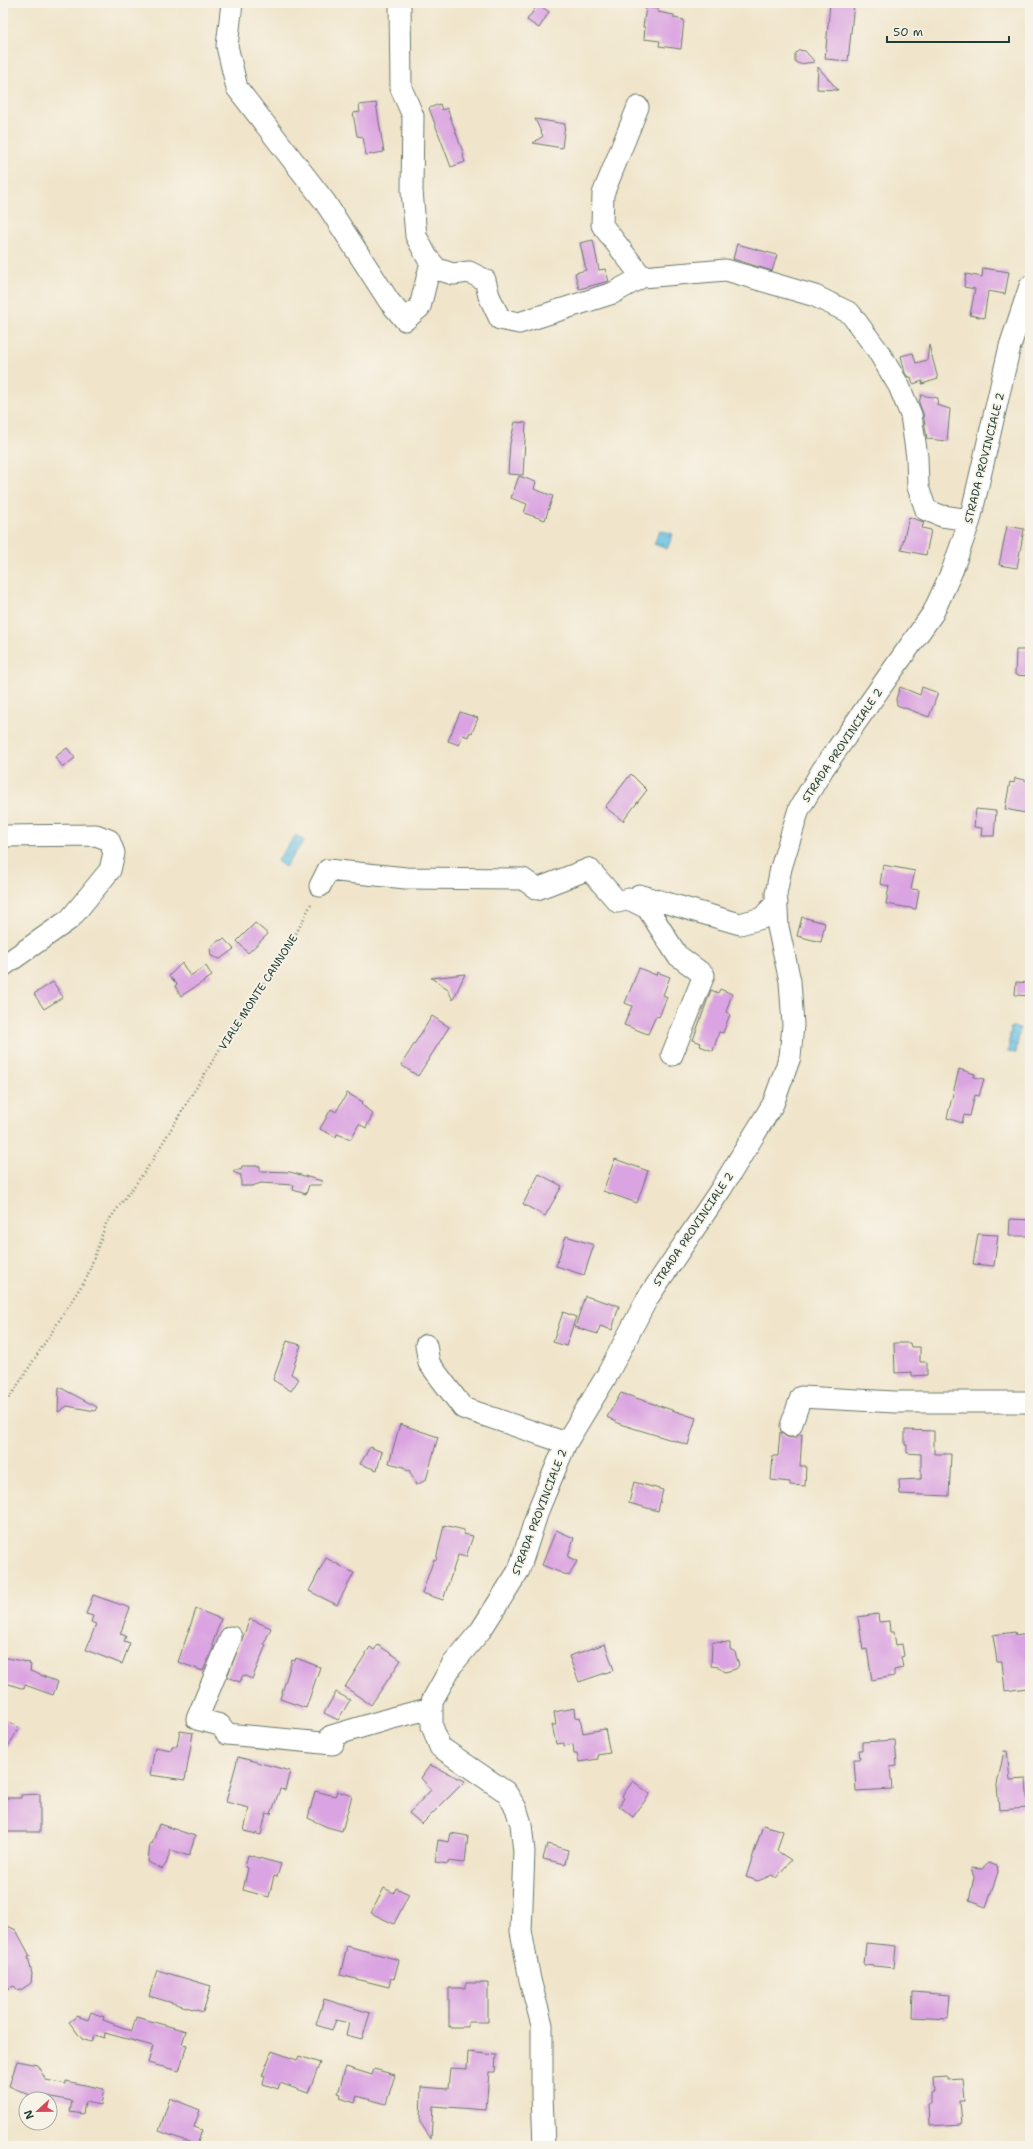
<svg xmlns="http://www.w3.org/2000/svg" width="1033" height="2149" font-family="'Shantell Sans',sans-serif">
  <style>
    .water { fill: url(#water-waves); stroke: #44808d }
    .building { fill: #daa3e1 }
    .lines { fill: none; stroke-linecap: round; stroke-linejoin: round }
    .minor-casing { stroke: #687869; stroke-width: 23 }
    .path { stroke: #687869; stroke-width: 2.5; stroke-dasharray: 1 3; stroke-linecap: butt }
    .minor { stroke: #fff; stroke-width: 21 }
    .labels { text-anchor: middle; stroke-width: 3.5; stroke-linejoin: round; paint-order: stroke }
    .street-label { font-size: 11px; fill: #1f3d34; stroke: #f7f3e8 }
  </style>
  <defs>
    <pattern id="water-waves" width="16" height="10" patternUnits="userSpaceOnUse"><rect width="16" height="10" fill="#69c3e6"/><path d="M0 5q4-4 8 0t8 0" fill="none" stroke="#56a0bb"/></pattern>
  </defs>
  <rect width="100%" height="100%" fill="#f7f3e8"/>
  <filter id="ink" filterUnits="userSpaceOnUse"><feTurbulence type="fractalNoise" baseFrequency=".025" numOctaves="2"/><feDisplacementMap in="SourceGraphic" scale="8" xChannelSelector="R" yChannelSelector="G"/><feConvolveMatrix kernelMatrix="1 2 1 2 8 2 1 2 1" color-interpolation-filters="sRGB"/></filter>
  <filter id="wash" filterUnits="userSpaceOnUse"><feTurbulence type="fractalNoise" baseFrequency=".012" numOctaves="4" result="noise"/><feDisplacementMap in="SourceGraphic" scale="16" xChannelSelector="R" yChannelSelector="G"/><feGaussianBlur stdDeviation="0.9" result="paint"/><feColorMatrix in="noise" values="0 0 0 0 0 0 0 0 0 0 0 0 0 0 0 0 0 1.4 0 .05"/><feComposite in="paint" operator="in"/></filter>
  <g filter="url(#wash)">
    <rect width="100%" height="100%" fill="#f0e5cb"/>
    <path class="water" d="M660 530 673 534 667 549 654 544Z
      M296 835 304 841 285 867 277 861Z
      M1011 1027 1020 1028 1016 1053 1008 1052Z"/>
    <g id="blocks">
      <path class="building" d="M830 3H854L848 61 825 59Z
        M538 4 549 12 539 28 527 20Z
        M646 7 658 9V12L674 15V18L684 20 681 49 659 46 660 41 644 39 645 27H643Z
        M799 50 805 51 815 62 799 64 795 61V54Z
        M818 67 838 90 817 89Z
        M376 103 384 152 366 155 363 137 357 136 353 113 360 112 359 105Z
        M440 104 442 110 447 108 464 155 463 156 465 162 451 167 429 108Z
        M535 119 565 124 562 148 533 143 543 136Z
        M593 240 599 270 605 269 609 281 579 289 575 273 586 270 580 243Z
        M737 244 777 255 772 271 733 259Z
        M983 268 1009 272 1005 294 988 291 984 318 970 315 975 289 964 287 966 274 982 277Z
        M929 345 938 379 922 384 923 381 913 384 911 377H908L905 373 901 356 913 353 916 363 927 360Z
        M921 395 938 398 937 405 950 409 947 441 927 439 923 413 919 403Z
        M515 422 526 423 523 475 508 474 510 443Z
        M519 476 536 482 534 489 553 496 545 520 524 513 527 504 511 498Z
        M909 517 924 522 922 528 931 530 926 555 901 550Z
        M1007 526 1024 529 1017 568 999 565Z
        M1016 650H1030V676L1015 675Z
        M900 687 920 695 922 687 938 693 929 717 897 705 896 699Z
        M460 712 478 718 472 733 470 732 468 737 463 735 459 745 448 741Z
        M67 748 75 758 63 767 55 757Z
        M631 774 647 790 623 821 605 807Z
        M1015 778 1030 781 1025 813 1005 809 1010 782 1014 783Z
        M976 809 996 811 994 836H981L982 828 974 827Z
        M883 865 915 871 911 889 919 890 916 909 886 904 889 886 880 884Z
        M802 917 825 923 821 942 797 936Z
        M255 923 268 934 248 953 237 941Z
        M224 939 234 949 220 959 211 956 210 948 218 941Z
        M182 963 190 976 206 966 212 976 181 996 175 986 177 984 169 976Z
        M639 968 656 975 657 972 670 977 663 995 667 997 659 1017 656 1016 648 1034 624 1025 632 1006 625 1003Z
        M465 974 453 1000 447 988 431 978Z
        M53 982 63 997 44 1009 34 994Z
        M1016 982 1030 983V996L1015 995Z
        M720 989 732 994 726 1012 730 1014 723 1033 719 1032 713 1051 700 1046 701 1043 693 1040 711 990 718 993Z
        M432 1016 449 1027 418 1076 401 1065Z
        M959 1069 975 1074 974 1077 984 1079 979 1096 975 1095 970 1116 964 1115 962 1123 947 1118Z
        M347 1093 363 1102 361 1104 373 1114 366 1128 359 1124 351 1139 337 1134 336 1137 320 1129 331 1109 336 1112Z
        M615 1159 648 1171 637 1203 603 1191Z
        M242 1166H260V1171L290 1172 322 1181 321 1185H309L306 1194 293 1190 294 1185 261 1183 252 1186H241V1175L233 1172 234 1170H241Z
        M539 1174 562 1186 545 1216 523 1204Z
        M1010 1219 1030 1220V1236H1009Z
        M978 1234 998 1235 994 1266 973 1264Z
        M566 1236 594 1245 584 1275 556 1266Z
        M585 1296 619 1306 612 1330 600 1326 598 1334 575 1327Z
        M563 1312 576 1317 566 1346 553 1342Z
        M287 1341 301 1345 291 1374 299 1379 291 1391 273 1380Z
        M894 1343H910L911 1347H920V1362H927V1375L912 1376V1372L895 1373Z
        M59 1387 97 1407 95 1411 67 1406 58 1412Z
        M621 1393 696 1418 688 1445 620 1424 607 1417Z
        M400 1424 438 1437 426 1480 416 1485 409 1470 407 1471 404 1467 389 1463Z
        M905 1430 934 1431V1454H951L949 1496 900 1494 899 1480 921 1479V1454L907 1453V1445H905Z
        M780 1432 787 1437 794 1438 802 1434 800 1466H806L805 1486 790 1485V1482L771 1480 773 1456H778Z
        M370 1447 382 1452 377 1470 360 1464Z
        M634 1482 663 1490 658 1511 629 1503Z
        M444 1525 464 1530 463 1534 473 1536 466 1557 458 1555 443 1600 422 1593 434 1559 436 1560Z
        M556 1530 574 1538 568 1557 577 1561 569 1576 542 1565Z
        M326 1558 354 1573 337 1605 309 1591Z
        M93 1595 130 1608 120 1634 126 1636 124 1641 130 1643 122 1664 86 1650 96 1624 91 1622 93 1616 86 1614Z
        M196 1609 221 1619 212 1645 214 1646 203 1671 178 1662Z
        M878 1614 879 1622 889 1621 890 1632H894L896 1645 902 1644 904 1656 901 1657 903 1668 894 1670V1676L872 1680 867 1649 863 1650 858 1617Z
        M250 1619 271 1628 264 1644 266 1645 252 1679 243 1675 240 1682 227 1677Z
        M1015 1632 1016 1635 1027 1633 1030 1657V1685L1026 1686 1027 1688 1005 1691 1002 1662H997L993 1635Z
        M712 1642 730 1643V1649L735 1652 739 1665 736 1669 725 1672 719 1667 711 1666Z
        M605 1644 614 1670 579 1682 569 1656Z
        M378 1645 401 1660 371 1705 345 1687 370 1647 374 1650Z
        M3 1657 30 1663 29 1664 31 1665 30 1671 58 1682 53 1695 25 1685 24 1689 3 1682Z
        M296 1658 320 1667 306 1708 280 1699 292 1660 295 1661Z
        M336 1692 350 1700 338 1720 324 1713Z
        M575 1708 576 1718 580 1717 583 1733 605 1729 610 1753 597 1755 598 1759 579 1762 577 1754H574L573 1744 564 1746V1743L556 1744 552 1725H556L554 1712Z
        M3 1719 19 1728 3 1755Z
        M180 1731 193 1733 185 1780 150 1775 155 1747 171 1750 172 1746H177Z
        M895 1740 897 1766 890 1767 892 1789 856 1791 854 1759H860L859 1750H862V1742Z
        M1004 1751H1007L1010 1780 1026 1779 1028 1808 999 1810 997 1785Z
        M238 1757 290 1771 285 1790 280 1789 271 1814 266 1813 261 1835 244 1831 249 1808 226 1802Z
        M430 1765 465 1781 422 1824 409 1813 431 1790 421 1778Z
        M633 1781 650 1794 633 1817 619 1806 624 1798 622 1796Z
        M315 1791 335 1796 337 1791 352 1796 342 1831 327 1827 308 1818Z
        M40 1794V1832H3V1798H21V1795Z
        M159 1824 195 1836 189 1856 171 1850 166 1864 162 1869 148 1862 150 1843 152 1844Z
        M763 1825 783 1831 777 1851 791 1860 776 1878 772 1875 758 1881 746 1877Z
        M451 1833 468 1836 465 1863 448 1861V1864L435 1862 438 1840 449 1842Z
        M547 1844 568 1850 565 1864 543 1859Z
        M248 1855 281 1864 277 1877 274 1876 269 1897 243 1890 248 1868 245 1867Z
        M989 1863 997 1866 998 1872 986 1907 969 1901 974 1877 971 1868 982 1869Z
        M384 1888 394 1893 396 1888 409 1894 394 1924 371 1913Z
        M3 1924 16 1930 30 1956 28 1957 32 1974 31 1983 19 1991 14 1986 3 1990Z
        M866 1943 896 1946 894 1968 864 1965Z
        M347 1946 399 1960 394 1979 391 1978 389 1987 340 1975Z
        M157 1970 211 1986 203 2012 149 1996Z
        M466 1983H488V2022H468V2027H449V1988H466Z
        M913 1992 950 1995 948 2019 912 2017Z
        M324 1999 370 2013 362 2039 346 2035 349 2023 336 2020 332 2030 316 2025Z
        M91 2012 104 2017 103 2020 132 2031 136 2017 186 2031 182 2044 187 2045 179 2071 148 2063 153 2046 105 2033 104 2038 95 2035 91 2042 82 2039 69 2022 77 2016 88 2020Z
        M272 2051 297 2060 299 2056 320 2063 308 2093 280 2083 278 2089 263 2084 265 2077 262 2076Z
        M468 2052 496 2055 495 2072H489L486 2110 433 2106 431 2139 420 2122 421 2087 448 2089 450 2068 467 2069Z
        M17 2061 37 2065 46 2080 66 2084V2081L104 2089 101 2105 85 2102 83 2114 70 2112 72 2101 47 2096 46 2099H39L9 2086Z
        M346 2067 372 2075 374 2069 395 2075 386 2104 357 2096 355 2103 340 2098 341 2094 338 2093Z
        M947 2077V2080L963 2079 965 2101H960L962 2124 929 2126 928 2104H931V2092H934L933 2078Z
        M170 2098 200 2110 194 2127 202 2130 197 2145 159 2131Z"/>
    </g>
  </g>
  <g filter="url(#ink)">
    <use href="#blocks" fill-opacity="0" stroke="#687869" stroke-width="1"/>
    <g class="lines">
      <defs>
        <path id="minor" d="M232 3 227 46 237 88 325 202 389 301 405 320 420 307 431 262
          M400 3 401 88 413 116 412 191 416 236 427 257 437 269 453 274 469 272 485 280 489 296 500 319 519 323 613 293 642 277 726 270 815 296 850 313 878 351 899 386 911 415 917 457 918 487 926 510 942 516 970 520
          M638 107 603 194 602 225 642 277
          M3 836 96 835 109 840 114 853 110 870 70 919 3 966
          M320 886 328 870 406 878 523 879 537 889 589 869 618 902 629 899 649 909
          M672 1055 704 975 677 955 639 895 740 924 762 918 777 902
          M426 1345 429 1363 463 1408 566 1443
          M791 1426 801 1397 895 1402H1030
          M231 1637 197 1719 220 1725 227 1734 333 1744 331 1736 392 1718 432 1708
          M544 2146 542 2096V2025L530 1980 521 1931 524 1852 521 1824 516 1808 506 1792 440 1747 432 1726V1701L452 1665 481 1630 519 1570 539 1508 566 1443 606 1377 647 1299 721 1189 773 1104 790 1057 793 1025 790 981 778 927 776 894 781 868 799 809 823 769 933 613 952 571 970 520 1010 346 1030 286"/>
      </defs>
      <use href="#minor" class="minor-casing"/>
      <path class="path" d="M3 1404 12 1394 87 1277 106 1224 148 1167 221 1047 297 932 312 902"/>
      <use href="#minor" class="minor"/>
    </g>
  </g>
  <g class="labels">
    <g class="street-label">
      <text transform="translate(984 458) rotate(-76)" y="4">STRADA PROVINCIALE 2</text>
      <text transform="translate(842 745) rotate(-56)" y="4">STRADA PROVINCIALE 2</text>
      <text transform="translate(258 992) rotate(-57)" y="4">VIALE MONTE CANNONE</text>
      <text transform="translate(693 1229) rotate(-56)" y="4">STRADA PROVINCIALE 2</text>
      <text transform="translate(539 1512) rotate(-69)" y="4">STRADA PROVINCIALE 2</text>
    </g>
  </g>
  <rect width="1033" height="2149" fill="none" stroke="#f7f3e8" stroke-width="16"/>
  <g transform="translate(38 2111) rotate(248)"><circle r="19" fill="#f7f3e8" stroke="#a1aaa0"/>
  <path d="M0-3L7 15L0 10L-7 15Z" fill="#d1495b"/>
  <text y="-6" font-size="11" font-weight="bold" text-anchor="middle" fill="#1f3d34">N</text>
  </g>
  <path d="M887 36v6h122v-6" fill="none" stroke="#1f3d34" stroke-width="2"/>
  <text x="893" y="36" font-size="12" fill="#1f3d34" stroke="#f7f3e8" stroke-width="3" paint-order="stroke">50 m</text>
</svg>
